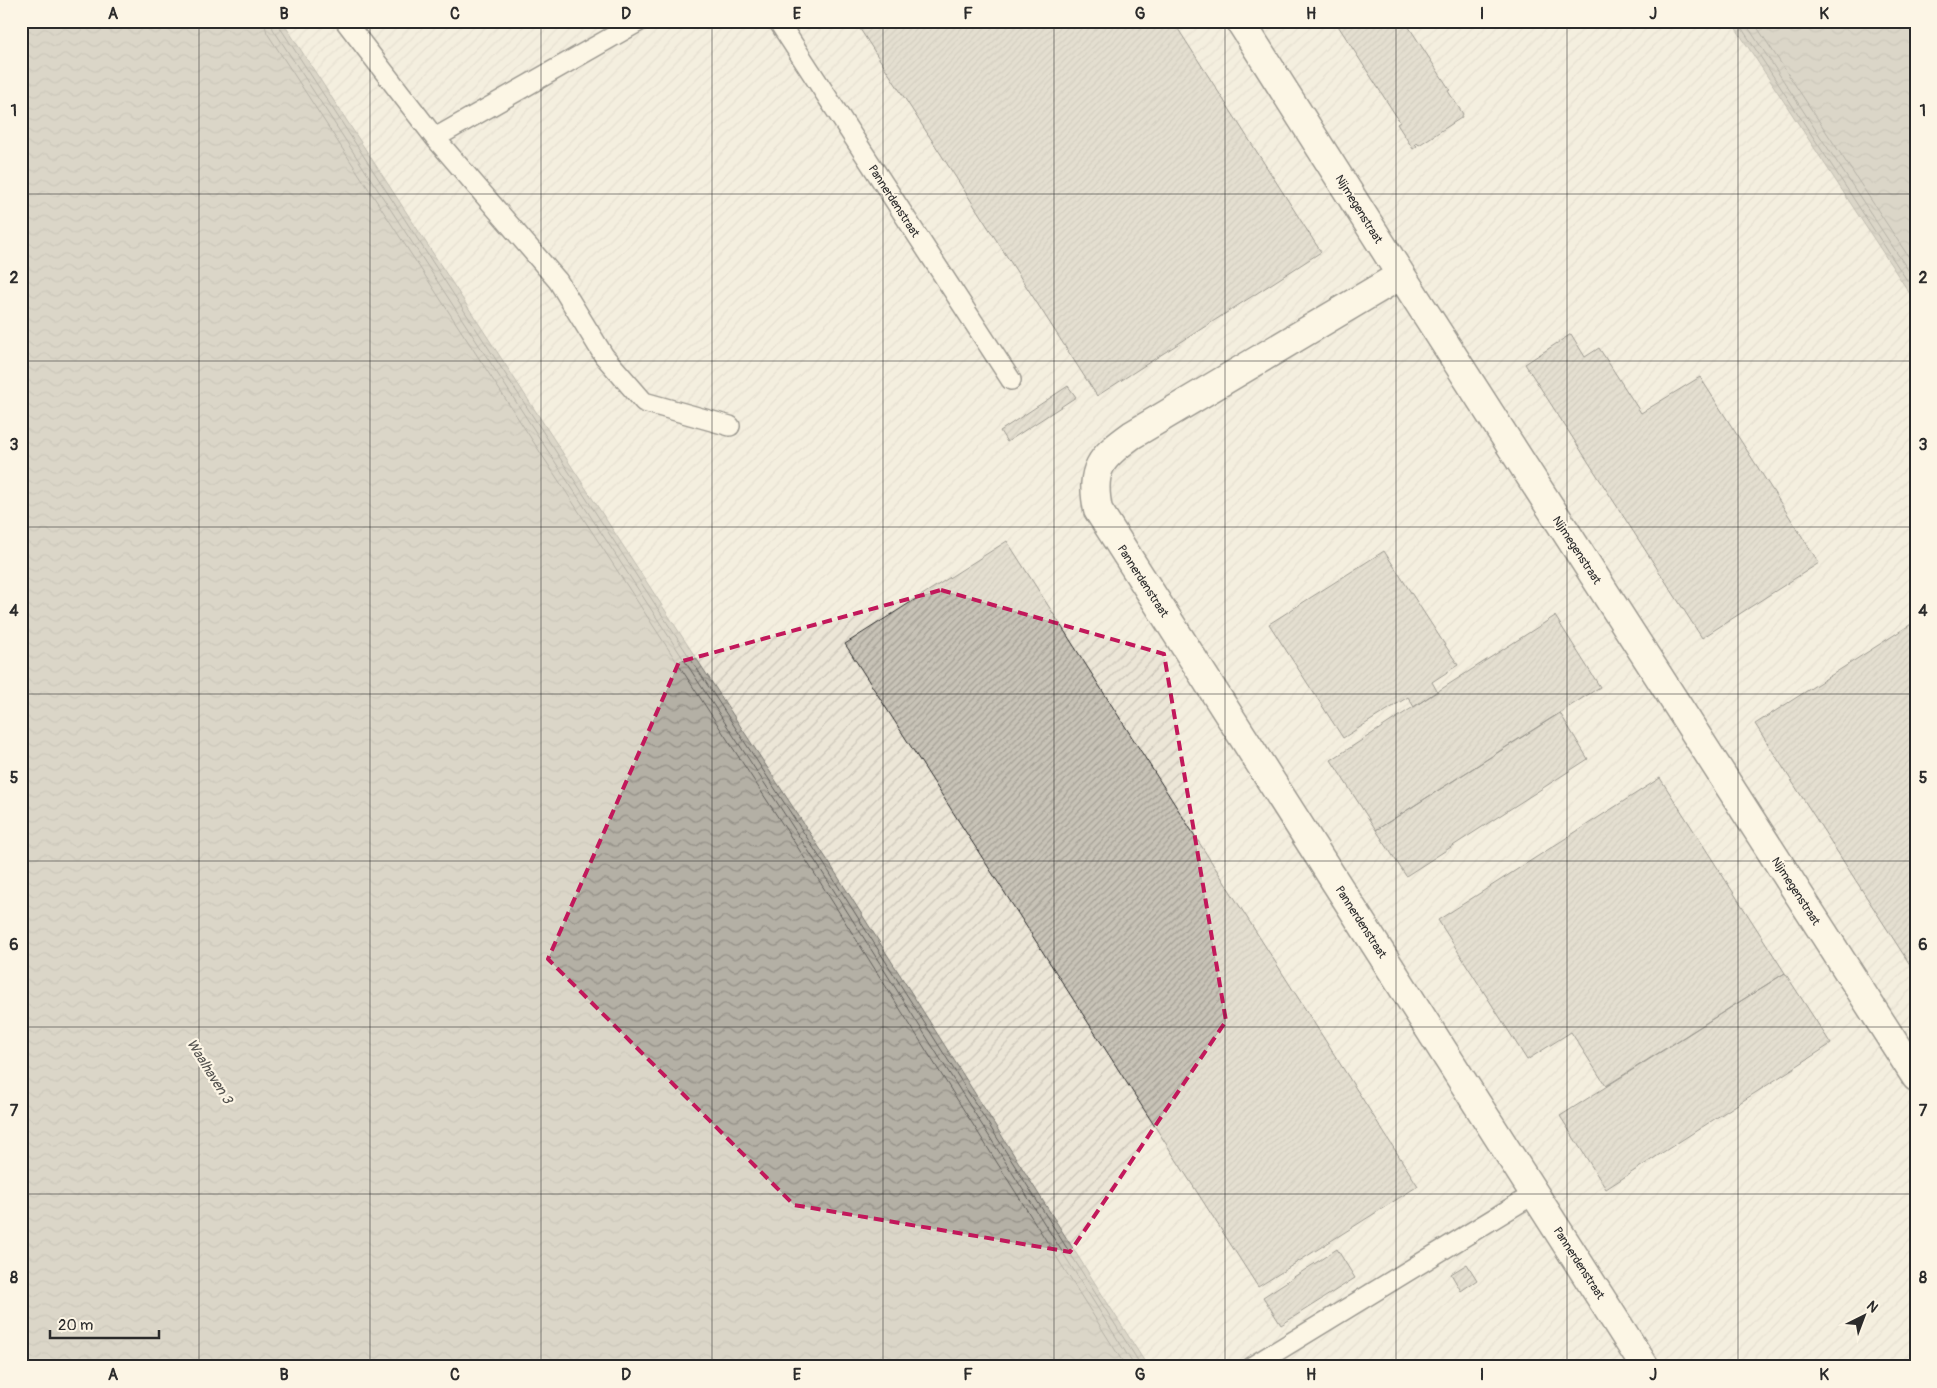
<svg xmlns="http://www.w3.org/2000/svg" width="1937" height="1388" font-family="Pangolin,sans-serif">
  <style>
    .industrial { fill: url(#industrial-furrows) }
    .water { fill: url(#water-waves); stroke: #7d7b74 }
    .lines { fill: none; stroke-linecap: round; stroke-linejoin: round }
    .shore { stroke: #62605c; stroke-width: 1 }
    .building { fill: url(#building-hatch); stroke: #2b2b2b }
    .lane-casing { stroke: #2b2b2b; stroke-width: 22 }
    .street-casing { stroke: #2b2b2b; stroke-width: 31 }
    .lane { stroke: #fcf5e5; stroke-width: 19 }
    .street { stroke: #fcf5e5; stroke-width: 28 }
    .marked { fill: none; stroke: #c2185b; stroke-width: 4; stroke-dasharray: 10 6; stroke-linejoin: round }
    .grid { fill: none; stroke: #2b2b2b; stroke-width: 1; stroke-opacity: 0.55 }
    .labels { text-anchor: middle; stroke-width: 4.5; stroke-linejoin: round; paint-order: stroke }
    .street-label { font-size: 12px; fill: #2b2b2b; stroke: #fcf5e5 }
    .water-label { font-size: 14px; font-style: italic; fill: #545350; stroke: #fcf5e5 }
    .neatline { fill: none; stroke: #2b2b2b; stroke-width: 2 }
    .grid-label { font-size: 16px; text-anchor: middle; font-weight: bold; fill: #2b2b2b }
  </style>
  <defs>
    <pattern id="industrial-furrows" width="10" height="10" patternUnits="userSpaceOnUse" patternTransform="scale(1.25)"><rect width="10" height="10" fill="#ece6d7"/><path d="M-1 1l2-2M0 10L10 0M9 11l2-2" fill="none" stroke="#cbc5b9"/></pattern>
    <pattern id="water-waves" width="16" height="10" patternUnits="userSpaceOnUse" patternTransform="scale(1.25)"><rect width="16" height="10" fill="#b4b0a5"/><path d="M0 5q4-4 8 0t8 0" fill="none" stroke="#938f87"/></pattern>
    <pattern id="building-hatch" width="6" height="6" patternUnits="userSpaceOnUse" patternTransform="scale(1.25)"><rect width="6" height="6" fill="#c8c3b7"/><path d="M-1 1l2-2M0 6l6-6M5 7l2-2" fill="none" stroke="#a39f95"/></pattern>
  </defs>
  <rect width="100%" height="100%" fill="#fcf5e5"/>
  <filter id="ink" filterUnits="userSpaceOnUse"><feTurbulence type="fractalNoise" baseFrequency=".02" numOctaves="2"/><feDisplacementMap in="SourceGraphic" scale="10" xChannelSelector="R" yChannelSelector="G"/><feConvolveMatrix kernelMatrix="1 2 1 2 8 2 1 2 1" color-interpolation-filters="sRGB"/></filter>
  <g filter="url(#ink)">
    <path class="industrial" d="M229 21H1826L1916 165V1367H1089Z"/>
    <path class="water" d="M21 21H282L828 861 1148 1367H21Z
      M1731 21H1916V303Z"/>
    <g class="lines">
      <path class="shore" d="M264 21 267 33 813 871 1126 1367
        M271 21 273 29 819 867 1135 1367
        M278 21 279 26 824 864 1142 1367
        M1737 21 1916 294
        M1744 21 1916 282
        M1753 21 1916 268"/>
    </g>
    <path class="building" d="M872 21H1173L1321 252 1097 396 860 29Z
      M1335 21H1405L1450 90 1448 91 1463 114 1461 118 1419 145 1417 143 1415 144 1417 146 1413 149 1397 124 1400 122Z
      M1480 21H1491L1483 26Z
      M1571 334 1585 357 1599 348 1641 413 1700 377 1819 563 1702 638 1525 364Z
      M1068 386 1076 397 1007 442 1000 431Z
      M1007 541 1418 1186 1258 1287 845 644Z
      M1384 551 1458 665 1432 682 1437 691 1414 707 1408 697 1343 738 1269 624Z
      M1555 616 1600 687 1376 830 1331 760Z
      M1916 621V974L1755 724Z
      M1560 713 1588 759 1406 876 1376 830Z
      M1660 778 1785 973 1606 1086 1571 1032 1527 1060 1438 920Z
      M1785 973 1831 1044 1606 1189 1560 1116Z
      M1337 1249 1355 1278 1281 1325 1263 1297Z
      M1467 1264 1477 1280 1461 1291 1451 1274Z"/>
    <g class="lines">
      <defs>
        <path id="lane" d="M345 21 435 138 558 281 604 356 644 402 730 426
          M778 21 1011 380
          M435 138 640 21
          M1251 1367 1534 1194"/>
        <path id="street" d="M1240 21 1401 275 1916 1077
          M1401 275 1132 435C1100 458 1090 469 1098 510L1645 1367"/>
      </defs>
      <use href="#lane" class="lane-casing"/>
      <use href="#street" class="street-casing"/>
      <use href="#lane" class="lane"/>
      <use href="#street" class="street"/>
    </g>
  </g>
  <path d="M0 0H1937V1388H0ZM941 590 1164 654 1226 1021 1070 1252 794 1205 548 959 679 662Z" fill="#fcf5e5" fill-opacity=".55" fill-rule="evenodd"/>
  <path class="marked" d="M941 590 1164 654 1226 1021 1070 1252 794 1205 548 959 679 662Z"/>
  <path class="grid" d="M199 21V1367M370 21V1367M541 21V1367M712 21V1367M883 21V1367M1054 21V1367M1225 21V1367M1396 21V1367M1567 21V1367M1738 21V1367M21 194H1916M21 361H1916M21 527H1916M21 694H1916M21 861H1916M21 1027H1916M21 1194H1916"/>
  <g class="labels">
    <g class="street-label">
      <text transform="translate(894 201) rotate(57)" y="4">Pannerdenstraat</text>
      <text transform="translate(1359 209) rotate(58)" y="4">Nijmegenstraat</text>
      <text transform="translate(1577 550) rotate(57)" y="4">Nijmegenstraat</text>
      <text transform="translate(1143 581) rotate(57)" y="4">Pannerdenstraat</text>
      <text transform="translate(1796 891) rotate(57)" y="4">Nijmegenstraat</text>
      <text transform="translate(1361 922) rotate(57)" y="4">Pannerdenstraat</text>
      <text transform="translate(1579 1263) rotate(57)" y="4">Pannerdenstraat</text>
    </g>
    <g class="water-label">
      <text transform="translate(210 1071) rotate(58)" y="5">Waalhaven 3</text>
    </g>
  </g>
  <rect width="1937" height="1388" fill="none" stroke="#fcf5e5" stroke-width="55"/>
  <g transform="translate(1864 1316) rotate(42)" stroke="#fcf5e5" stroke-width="4" paint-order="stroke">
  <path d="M0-4L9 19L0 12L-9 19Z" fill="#2b2b2b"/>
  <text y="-8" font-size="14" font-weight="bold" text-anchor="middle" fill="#2b2b2b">N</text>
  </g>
  <path d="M50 1330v8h109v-8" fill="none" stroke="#2b2b2b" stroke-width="2.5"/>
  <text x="58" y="1330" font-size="15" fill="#2b2b2b" stroke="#fcf5e5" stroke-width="4" paint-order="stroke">20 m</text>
  <rect x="28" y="28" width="1882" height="1332" class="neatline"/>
  <g class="grid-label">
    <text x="113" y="19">A</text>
    <text x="284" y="19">B</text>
    <text x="455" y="19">C</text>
    <text x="626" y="19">D</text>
    <text x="797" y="19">E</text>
    <text x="968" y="19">F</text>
    <text x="1140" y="19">G</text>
    <text x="1311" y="19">H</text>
    <text x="1482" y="19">I</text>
    <text x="1653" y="19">J</text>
    <text x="1824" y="19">K</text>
    <text x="14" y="116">1</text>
    <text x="1923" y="116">1</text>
    <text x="14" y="283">2</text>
    <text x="1923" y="283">2</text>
    <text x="14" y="450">3</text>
    <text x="1923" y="450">3</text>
    <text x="14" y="616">4</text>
    <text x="1923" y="616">4</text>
    <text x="14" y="783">5</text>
    <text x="1923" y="783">5</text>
    <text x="14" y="950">6</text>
    <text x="1923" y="950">6</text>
    <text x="14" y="1116">7</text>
    <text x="1923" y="1116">7</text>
    <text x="14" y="1283">8</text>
    <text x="1923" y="1283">8</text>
    <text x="113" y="1380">A</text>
    <text x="284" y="1380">B</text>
    <text x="455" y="1380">C</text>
    <text x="626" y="1380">D</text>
    <text x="797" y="1380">E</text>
    <text x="968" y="1380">F</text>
    <text x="1140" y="1380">G</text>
    <text x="1311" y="1380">H</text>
    <text x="1482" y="1380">I</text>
    <text x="1653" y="1380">J</text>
    <text x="1824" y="1380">K</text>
  </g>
</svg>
